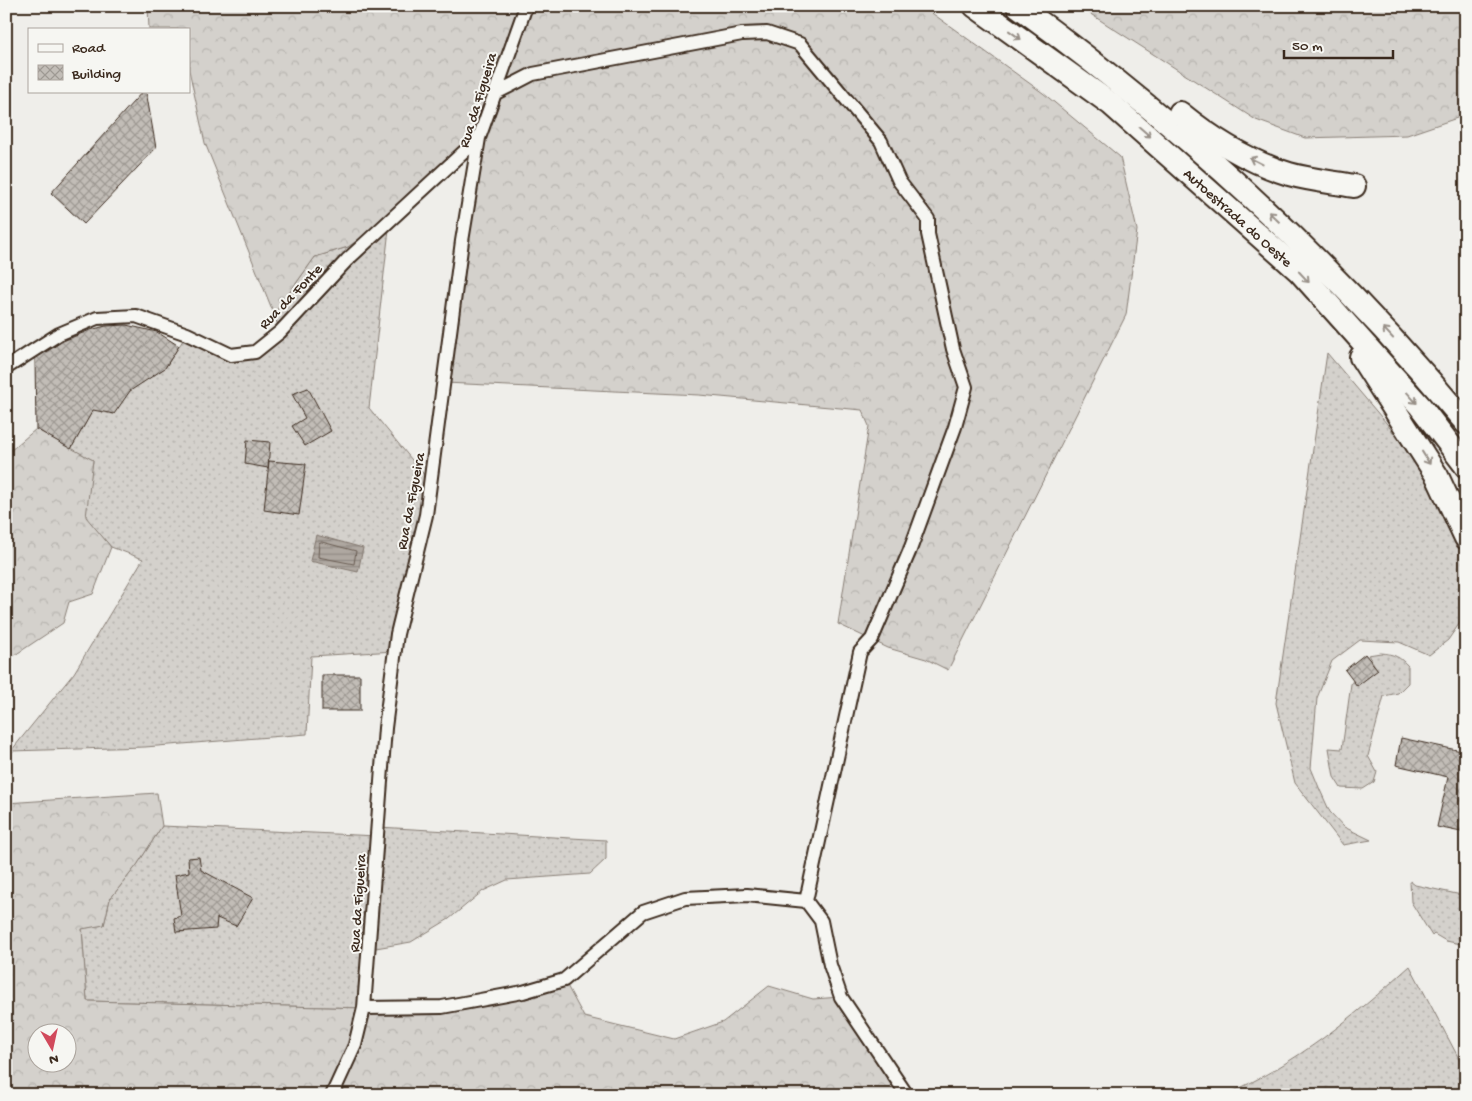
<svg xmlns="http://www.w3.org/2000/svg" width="1472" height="1101" font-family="'Gochi Hand',sans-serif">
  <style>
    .grass { fill: url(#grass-dots); stroke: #887e75 }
    .forest { fill: url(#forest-crowns); stroke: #887e75; fill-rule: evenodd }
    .water { fill: url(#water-rules); stroke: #81766d }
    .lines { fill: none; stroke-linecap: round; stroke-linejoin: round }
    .shore { stroke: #695c52; stroke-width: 1 }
    .building { fill: url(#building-cross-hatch); stroke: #3b2a1e }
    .minor-casing { stroke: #3b2a1e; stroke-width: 16 }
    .motorway-casing { stroke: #3b2a1e; stroke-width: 26 }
    .minor { stroke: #f6f6f2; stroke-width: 12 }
    .motorway { stroke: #f6f6f2; stroke-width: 22 }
    .oneway { stroke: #989088 }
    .labels { text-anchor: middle; stroke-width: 4; stroke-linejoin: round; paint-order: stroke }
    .street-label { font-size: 15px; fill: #3b2a1e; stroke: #f6f6f2 }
  </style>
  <defs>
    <pattern id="grass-dots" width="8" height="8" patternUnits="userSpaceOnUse" patternTransform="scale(1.25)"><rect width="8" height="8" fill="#d4d1cc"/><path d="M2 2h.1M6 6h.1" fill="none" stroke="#b7b4af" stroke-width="1.8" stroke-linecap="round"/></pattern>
    <pattern id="forest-crowns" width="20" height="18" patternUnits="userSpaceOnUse" patternTransform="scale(1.25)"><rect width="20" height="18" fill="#d4d1cc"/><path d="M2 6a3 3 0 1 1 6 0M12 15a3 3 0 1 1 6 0" fill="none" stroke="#b7b4af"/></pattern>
    <pattern id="water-rules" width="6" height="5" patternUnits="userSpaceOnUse" patternTransform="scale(1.25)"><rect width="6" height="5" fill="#afa8a1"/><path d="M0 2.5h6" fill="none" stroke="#908983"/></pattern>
    <pattern id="building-cross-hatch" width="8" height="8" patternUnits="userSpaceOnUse" patternTransform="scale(1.25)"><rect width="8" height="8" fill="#c2bdb7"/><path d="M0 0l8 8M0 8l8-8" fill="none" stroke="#9f9a94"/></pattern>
  </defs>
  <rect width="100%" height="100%" fill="#efeeea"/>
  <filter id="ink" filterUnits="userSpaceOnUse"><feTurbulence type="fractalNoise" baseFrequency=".02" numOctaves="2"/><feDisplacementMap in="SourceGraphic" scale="10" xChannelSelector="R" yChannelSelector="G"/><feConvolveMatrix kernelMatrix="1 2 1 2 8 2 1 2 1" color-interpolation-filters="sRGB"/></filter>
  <g filter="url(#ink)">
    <path class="grass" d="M401 209 390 220 369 408 431 483 395 651 311 656 307 734 145 747 11 751 74 673 143 559 111 547 85 517 93 460 71 449 93 410 129 391 165 368 187 334 231 355 255 352 280 332 274 314 315 257 348 247Z
      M1327 353 1387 424 1425 475 1454 526 1466 565V614L1448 640 1429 655 1399 642 1360 640 1332 661 1317 698 1311 768 1320 790 1330 812 1344 827 1371 840 1343 845 1295 783 1276 703Z
      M1381 653C1394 654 1400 657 1408 666V683L1398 693 1384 696 1368 756 1377 772 1374 782 1363 789 1341 788 1334 777 1329 748 1342 749 1351 684 1353 680 1356 684 1377 669 1368 655Z
      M162 826 377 836 378 827 606 840V859L590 874 507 880 483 891 449 919 411 942 370 949 364 1008 87 1001 82 928 104 925 110 899 137 865Z
      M1410 881 1415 885 1466 896V945L1446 941 1434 934 1432 936 1411 902Z
      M1410 966 1466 1072V1095H1225C1299 1062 1351 1019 1410 966Z"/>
    <path class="forest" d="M148 6H922L1043 93 1120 157 1137 230 1126 315 948 670 926 659 888 648 838 624 869 426 862 410 699 395 445 383 479 139 405 206 348 247 315 257 274 314 205 143 189 70V29H149Z
      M1078 6H1466V115L1407 135 1305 138 1256 120Z
      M36 429 93 460 86 517 111 547 93 594 69 602 63 623 6 661V474L10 451Z
      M157 793 162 826 137 865 110 899 104 925 82 929 87 1001 364 1008 442 1007 564 980 584 1017 674 1039 723 1022 769 986 813 999 841 997 907 1095H6V803ZM38 1034H68V1064H38Z"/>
    <path class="water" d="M316 535 363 548 358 572 310 561Z"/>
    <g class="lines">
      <path class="shore" d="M322 542 356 551 354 564 318 557 319 543Z"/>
    </g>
    <path class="building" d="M143 91H146L156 148 84 224 51 193Z
      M126 325 157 332 179 346 165 368 130 391 114 414 93 410 71 449 36 429 35 359 63 341 90 330 106 326Z
      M308 388 331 431 305 446 292 426 305 418 292 394Z
      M247 440 270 442 268 468 245 464Z
      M269 461 306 464 299 515 264 510Z
      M1365 654 1378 670 1357 686 1345 670Z
      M322 675H360V711H322Z
      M1401 738 1466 752V833L1437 827 1448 777 1396 765Z
      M199 857 201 870 253 898 236 926 217 918 216 929 176 932 174 918 181 916 175 875 189 872 188 858Z"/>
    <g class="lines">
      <defs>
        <path id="minor" d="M496 93 533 74 742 34 767 33 800 44 881 141 899 181 928 219V234L953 349 966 387 955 427 910 550 872 639 860 652 806 901
          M6 368 59 334 97 318 136 316 187 334 231 355 255 352 280 332 347 260 479 138
          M364 1008 442 1007 523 992 564 980 643 912 685 898 747 895 806 901 821 921 830 965 841 997 907 1095
          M332 1095 355 1045 364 1008 385 728 397 634 426 515 462 241 479 138 526 6"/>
        <g id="motorway">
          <path id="s1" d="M975 6 1111 104 1299 271 1420 406 1466 466"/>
          <path d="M1018 6C1184 126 1334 265 1466 423"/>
          <path d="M1180 113C1212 139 1249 162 1289 174 1310 180 1333 182 1354 186"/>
          <path d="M1361 357 1437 476 1466 538"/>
        </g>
      </defs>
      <use href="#minor" class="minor-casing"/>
      <use href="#motorway" class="motorway-casing"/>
      <use href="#minor" class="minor"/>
      <use href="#motorway" class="motorway"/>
    </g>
    <defs><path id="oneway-shaft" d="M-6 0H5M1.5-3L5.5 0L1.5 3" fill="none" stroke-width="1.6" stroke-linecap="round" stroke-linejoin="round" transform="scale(1.25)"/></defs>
    <g class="oneway">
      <use href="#oneway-shaft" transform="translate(1015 35) rotate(36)"/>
      <use href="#oneway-shaft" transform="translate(1145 132) rotate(41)"/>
      <use href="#oneway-shaft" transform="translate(1256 161) rotate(-153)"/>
      <use href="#oneway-shaft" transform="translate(1274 217) rotate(-136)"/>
      <use href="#oneway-shaft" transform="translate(1304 277) rotate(47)"/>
      <use href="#oneway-shaft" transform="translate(1388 333) rotate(-133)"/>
      <use href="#oneway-shaft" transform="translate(1412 398) rotate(48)"/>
      <use href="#oneway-shaft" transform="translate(1426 458) rotate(58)"/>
    </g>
  </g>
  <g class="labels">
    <g class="street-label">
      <text transform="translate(477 100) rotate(-73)" y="5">Rua da Figueira</text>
      <text dy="5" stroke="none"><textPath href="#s1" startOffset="338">Autoestrada do Oeste</textPath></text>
      <text transform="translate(290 296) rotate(-46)" y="5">Rua da Fonte</text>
      <text transform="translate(410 501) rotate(-79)" y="5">Rua da Figueira</text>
      <text transform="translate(357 903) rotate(-86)" y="5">Rua da Figueira</text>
    </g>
  </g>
  <rect width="1472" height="1101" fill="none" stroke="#f6f6f2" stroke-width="25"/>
  <rect x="12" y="12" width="1447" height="1076" fill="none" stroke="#3b2a1e" stroke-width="2" filter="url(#ink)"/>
  <rect x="28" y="28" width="162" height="65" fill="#f6f6f2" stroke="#aba49d"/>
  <rect x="38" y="44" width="25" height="8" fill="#f6f6f2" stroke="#aba49d"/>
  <text x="72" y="52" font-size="15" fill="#3b2a1e">Road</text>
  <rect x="38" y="65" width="25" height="15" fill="url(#building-cross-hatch)" stroke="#aba49d"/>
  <text x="72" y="78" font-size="15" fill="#3b2a1e">Building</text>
  <g transform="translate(52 1048) rotate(171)"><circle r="24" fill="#f6f6f2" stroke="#aba49d"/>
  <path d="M0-4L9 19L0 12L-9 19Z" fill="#d1495b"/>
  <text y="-8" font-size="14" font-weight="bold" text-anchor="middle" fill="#3b2a1e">N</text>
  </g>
  <path d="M1284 50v8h109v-8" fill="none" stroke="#3b2a1e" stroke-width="2.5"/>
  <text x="1292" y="50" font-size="15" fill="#3b2a1e" stroke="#f6f6f2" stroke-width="4" paint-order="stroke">50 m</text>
</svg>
